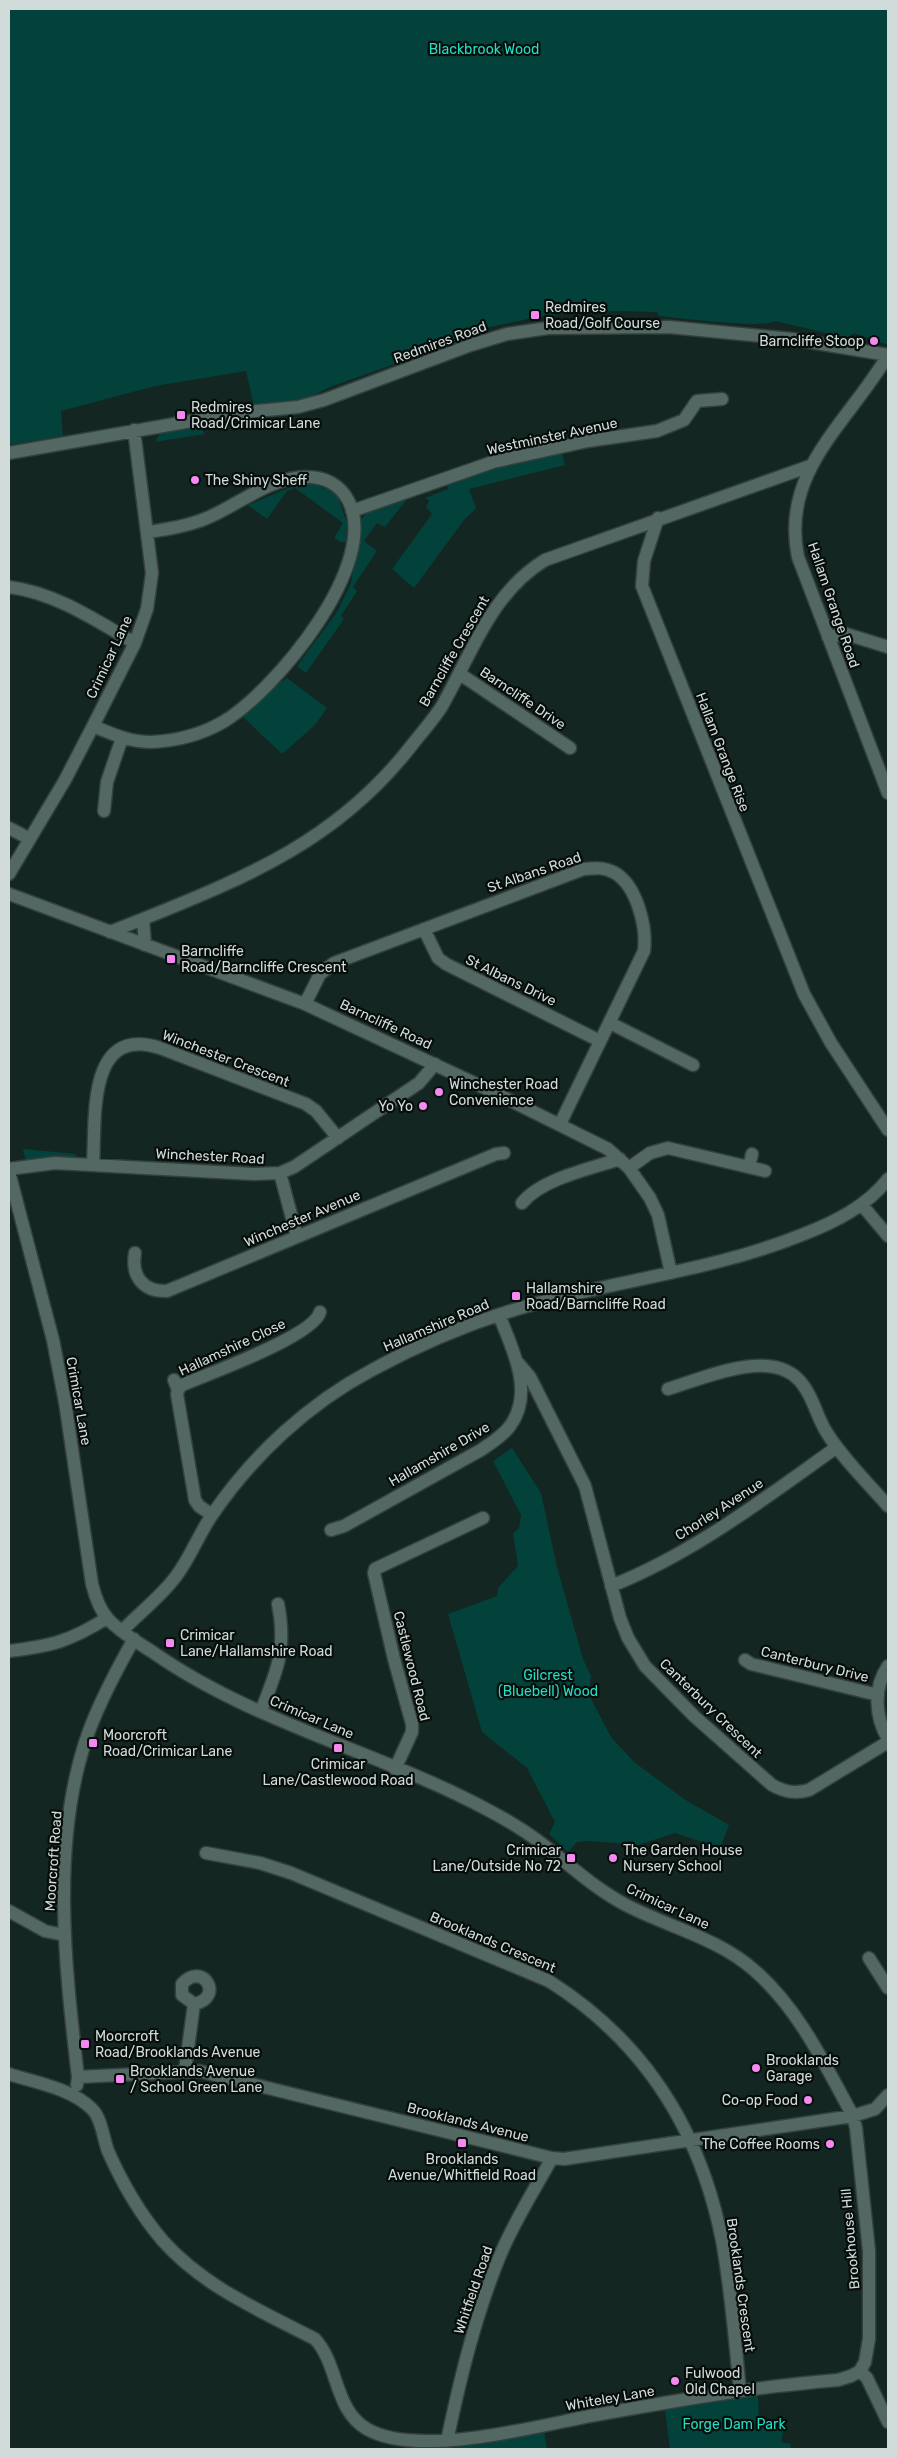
<svg xmlns="http://www.w3.org/2000/svg" width="897" height="2458" font-family="Rubik,sans-serif">
  <style>
    .green { fill: #03423a }
    .lines { fill: none; stroke-linecap: round; stroke-linejoin: round }
    .minor-casing { stroke: #33403d; stroke-width: 15 }
    .minor { stroke: #536763; stroke-width: 12 }
    .poi-dot { fill: #f489f0; stroke: #060d0b; stroke-width: 2 }
    .labels { text-anchor: middle; stroke-width: 4.5; stroke-linejoin: round; paint-order: stroke }
    .park-label { font-size: 14px; fill: #24ddc5; stroke: #060d0b }
    .poi-label { font-size: 14px; fill: #d1dcda; stroke: #060d0b; text-anchor: start }
    .street-label { font-size: 14px; fill: #d1dcda; stroke: #060d0b }
  </style>
  <rect width="100%" height="100%" fill="#132622"/>
  <path class="green" d="M9 9H888V345L854 333 847 338 776 321C761 329 680 318 659 316L657 312 614 311 547 315 475 330 451 344 330 387 308 398 254 406 246 371 155 386 61 411 63 436 9 445Z
    M200 426 205 434 155 442 161 432Z
    M561 450 565 465 469 489 476 508 464 520 414 588 392 569 432 514 426 507 429 501 425 498 448 489 446 480Z
    M313 483 337 494 347 523 346 542H341L334 538 343 523 295 488 287 491 267 519 248 505 298 484Z
    M405 497 408 498 385 527 377 523 364 541 377 551 353 587 357 591 341 616 344 619 306 673 297 666 337 612 351 583 361 519 367 513Z
    M287 678 327 708 314 726 282 754 243 717 274 686Z
    M23 1149 76 1154 75 1158 26 1161Z
    M512 1448 541 1493 557 1567 583 1659 591 1676 589 1695 611 1737 634 1762 684 1799 729 1825 720 1848 675 1833 638 1845 591 1841 577 1842 568 1852 549 1834 555 1822 527 1768 482 1732 448 1614 497 1596 498 1588 518 1566 513 1533 519 1528 521 1515 493 1461Z
    M758 2395 759 2425 763 2428 784 2427 781 2442 791 2444 790 2449H670L665 2410Z
    M544 2430 547 2449H443L445 2446Z"/>
  <g class="lines">
    <defs>
      <path id="minor" d="M888 355C849 422 780 471 798 557L888 793
        M9 453 237 413 298 407 324 400 471 345 507 334 548 328 669 327 792 339 888 355
        M352 511 493 462 588 441 657 431 684 420 697 401 722 399
        M658 518 644 561 642 586 804 994 831 1043 888 1130
        M9 587C56 593 95 620 135 643
        M828 637 846 634 888 647
        M460 674 570 748
        M93 726C112 734 130 742 151 742 176 741 202 734 223 722 274 692 382 563 348 500 340 485 325 477 308 477 272 476 238 505 207 518 188 526 168 529 148 532
        M104 811 107 782 122 738
        M9 828 30 839
        M9 874 65 780 93 726 135 643 147 609 152 573 134 430
        M9 894 305 1004 487 1089 608 1149 629 1168 650 1198 658 1215 671 1273
        M424 929 438 958 446 964 600 1041
        M110 932 143 919
        M145 945 143 919C250 876 339 839 412 745 422 732 434 719 442 706 472 653 491 593 545 560L810 466
        M305 1004 320 974 334 963 584 869C595 868 605 867 615 873 637 886 647 927 644 951L560 1124
        M610 1023 693 1065
        M93 1164C96 1120 86 1024 160 1048L306 1104 316 1111 338 1138
        M749 1167 752 1154
        M629 1168 650 1153 668 1148 765 1171
        M9 1169 55 1163 253 1174 280 1173 294 1167 419 1083 435 1064
        M9 1172 53 1340 65 1402 92 1584C95 1596 99 1609 108 1619 121 1633 139 1643 154 1653 256 1724 380 1752 488 1810 505 1819 522 1829 537 1840 568 1863 592 1887 626 1905 668 1927 718 1938 754 1970 799 2009 825 2065 853 2116L856 2128 869 2251V2339L865 2362 860 2371 851 2376 838 2380C805 2383 772 2386 740 2391 690 2398 640 2407 590 2416 534 2427 417 2458 367 2429 334 2410 339 2365 315 2339 261 2311 204 2287 163 2241 140 2214 122 2183 108 2151 103 2138 102 2119 92 2109 71 2088 36 2083 9 2074
        M280 1173 297 1237
        M522 1203C541 1179 592 1168 620 1159
        M862 1205 888 1236
        M135 1253C131 1276 143 1292 167 1291L496 1154 504 1153
        M518 1363 530 1377 585 1486 620 1618 628 1638 645 1666 694 1716 772 1785C785 1792 795 1794 809 1790L888 1742
        M174 1380 178 1390 177 1394 195 1500 199 1506 212 1515
        M668 1389C705 1378 775 1345 803 1385 814 1399 817 1418 827 1433 843 1459 868 1483 888 1506
        M178 1390 182 1385C208 1374 314 1336 320 1312
        M331 1530 344 1526 481 1450C491 1443 503 1436 510 1426 535 1392 512 1348 499 1315
        M611 1586C694 1553 765 1498 837 1447
        M122 1631C140 1612 162 1596 177 1575 191 1556 199 1534 212 1515 253 1455 308 1404 372 1370 418 1345 467 1324 517 1309 612 1280 711 1272 804 1234 835 1222 867 1206 888 1179
        M9 1651C52 1646 70 1641 107 1618
        M745 1660 751 1664 878 1695
        M888 1666C873 1688 875 1717 888 1739
        M261 1711C277 1671 287 1649 278 1604
        M395 1769 412 1732V1724L394 1659 374 1573 375 1569 483 1518
        M206 1853 260 1863 291 1873 549 1981C644 2041 700 2130 722 2240 731 2289 735 2340 740 2391
        M9 1911 45 1931 64 1935
        M869 1958 888 1988
        M185 2070 194 2004 182 1995V1984C203 1960 225 1998 194 2004
        M78 2077 199 2071 552 2158 564 2159 853 2116 875 2109 888 2095
        M77 2085 78 2077C65 1966 50 1838 89 1731 101 1699 117 1669 134 1639
        M860 2371 867 2378 888 2422
        M447 2441C460 2379 475 2317 499 2258 513 2223 534 2191 552 2158"/>
    </defs>
    <use href="#minor" class="minor-casing"/>
    <use href="#minor" class="minor"/>
  </g>
  <g class="poi-dot">
    <rect x="530" y="310" width="10" height="10" rx="2.5"/>
    <circle cx="874" cy="341" r="5"/>
    <rect x="176" y="410" width="10" height="10" rx="2.5"/>
    <circle cx="195" cy="480" r="5"/>
    <rect x="166" y="954" width="10" height="10" rx="2.5"/>
    <circle cx="439" cy="1092" r="5"/>
    <circle cx="423" cy="1106" r="5"/>
    <rect x="511" y="1291" width="10" height="10" rx="2.5"/>
    <rect x="165" y="1638" width="10" height="10" rx="2.5"/>
    <rect x="88" y="1738" width="10" height="10" rx="2.5"/>
    <rect x="333" y="1743" width="10" height="10" rx="2.5"/>
    <rect x="566" y="1853" width="10" height="10" rx="2.5"/>
    <circle cx="613" cy="1858" r="5"/>
    <rect x="80" y="2039" width="10" height="10" rx="2.5"/>
    <circle cx="756" cy="2068" r="5"/>
    <rect x="115" y="2074" width="10" height="10" rx="2.5"/>
    <circle cx="808" cy="2100" r="5"/>
    <rect x="457" y="2138" width="10" height="10" rx="2.5"/>
    <circle cx="830" cy="2144" r="5"/>
    <circle cx="675" cy="2381" r="5"/>
  </g>
  <g class="labels">
    <g class="park-label">
      <text x="484" y="54">Blackbrook Wood</text>
      <text x="548" y="1680">Gilcrest<tspan x="548" dy="16">(Bluebell) Wood</tspan></text>
      <text x="734" y="2429">Forge Dam Park</text>
    </g>
    <g class="poi-label">
      <text x="545" y="312">Redmires<tspan x="545" dy="16">Road/Golf Course</tspan></text>
      <text x="864" y="346" text-anchor="end">Barncliffe Stoop</text>
      <text x="191" y="412">Redmires<tspan x="191" dy="16">Road/Crimicar Lane</tspan></text>
      <text x="205" y="485">The Shiny Sheff</text>
      <text x="181" y="956">Barncliffe<tspan x="181" dy="16">Road/Barncliffe Crescent</tspan></text>
      <text x="449" y="1089">Winchester Road<tspan x="449" dy="16">Convenience</tspan></text>
      <text x="413" y="1111" text-anchor="end">Yo Yo</text>
      <text x="526" y="1293">Hallamshire<tspan x="526" dy="16">Road/Barncliffe Road</tspan></text>
      <text x="180" y="1640">Crimicar<tspan x="180" dy="16">Lane/Hallamshire Road</tspan></text>
      <text x="103" y="1740">Moorcroft<tspan x="103" dy="16">Road/Crimicar Lane</tspan></text>
      <text x="338" y="1769" text-anchor="middle">Crimicar<tspan x="338" dy="16">Lane/Castlewood Road</tspan></text>
      <text x="561" y="1855" text-anchor="end">Crimicar<tspan x="561" dy="16">Lane/Outside No 72</tspan></text>
      <text x="623" y="1855">The Garden House<tspan x="623" dy="16">Nursery School</tspan></text>
      <text x="95" y="2041">Moorcroft<tspan x="95" dy="16">Road/Brooklands Avenue</tspan></text>
      <text x="766" y="2065">Brooklands<tspan x="766" dy="16">Garage</tspan></text>
      <text x="130" y="2076">Brooklands Avenue<tspan x="130" dy="16">/ School Green Lane</tspan></text>
      <text x="798" y="2105" text-anchor="end">Co-op Food</text>
      <text x="820" y="2149" text-anchor="end">The Coffee Rooms</text>
      <text x="462" y="2164" text-anchor="middle">Brooklands<tspan x="462" dy="16">Avenue/Whitfield Road</tspan></text>
      <text x="685" y="2378">Fulwood<tspan x="685" dy="16">Old Chapel</tspan></text>
    </g>
    <g class="street-label">
      <text transform="translate(440 342) rotate(-20)" y="5">Redmires Road</text>
      <text transform="translate(552 436) rotate(-12)" y="5">Westminster Avenue</text>
      <text transform="translate(834 605) rotate(71)" y="5">Hallam Grange Road</text>
      <text transform="translate(454 651) rotate(-60)" y="5">Barncliffe Crescent</text>
      <text transform="translate(109 657) rotate(-65)" y="5">Crimicar Lane</text>
      <text transform="translate(523 698) rotate(34)" y="5">Barncliffe Drive</text>
      <text transform="translate(723 752) rotate(69)" y="5">Hallam Grange Rise</text>
      <text transform="translate(534 872) rotate(-19)" y="5">St Albans Road</text>
      <text transform="translate(511 980) rotate(26)" y="5">St Albans Drive</text>
      <text transform="translate(386 1024) rotate(25)" y="5">Barncliffe Road</text>
      <text transform="translate(226 1058) rotate(21)" y="5">Winchester Crescent</text>
      <text transform="translate(210 1156) rotate(3)" y="5">Winchester Road</text>
      <text transform="translate(302 1218) rotate(-23)" y="5">Winchester Avenue</text>
      <text transform="translate(436 1325) rotate(-23)" y="5">Hallamshire Road</text>
      <text transform="translate(232 1347) rotate(-25)" y="5">Hallamshire Close</text>
      <text transform="translate(79 1401) rotate(80)" y="5">Crimicar Lane</text>
      <text transform="translate(439 1454) rotate(-30)" y="5">Hallamshire Drive</text>
      <text transform="translate(719 1509) rotate(-33)" y="5">Chorley Avenue</text>
      <text transform="translate(815 1664) rotate(14)" y="5">Canterbury Drive</text>
      <text transform="translate(412 1666) rotate(76)" y="5">Castlewood Road</text>
      <text transform="translate(711 1708) rotate(44)" y="5">Canterbury Crescent</text>
      <text transform="translate(312 1717) rotate(23)" y="5">Crimicar Lane</text>
      <text transform="translate(53 1861) rotate(-86)" y="5">Moorcroft Road</text>
      <text transform="translate(668 1906) rotate(25)" y="5">Crimicar Lane</text>
      <text transform="translate(493 1942) rotate(23)" y="5">Brooklands Crescent</text>
      <text transform="translate(468 2122) rotate(14)" y="5">Brooklands Avenue</text>
      <text transform="translate(850 2239) rotate(-95)" y="5">Brookhouse Hill</text>
      <text transform="translate(741 2285) rotate(82)" y="5">Brooklands Crescent</text>
      <text transform="translate(473 2290) rotate(-71)" y="5">Whitfield Road</text>
      <text transform="translate(610 2398) rotate(-10)" y="5">Whiteley Lane</text>
    </g>
  </g>
  <rect width="897" height="2458" fill="none" stroke="#d1dcda" stroke-width="20"/>
</svg>
